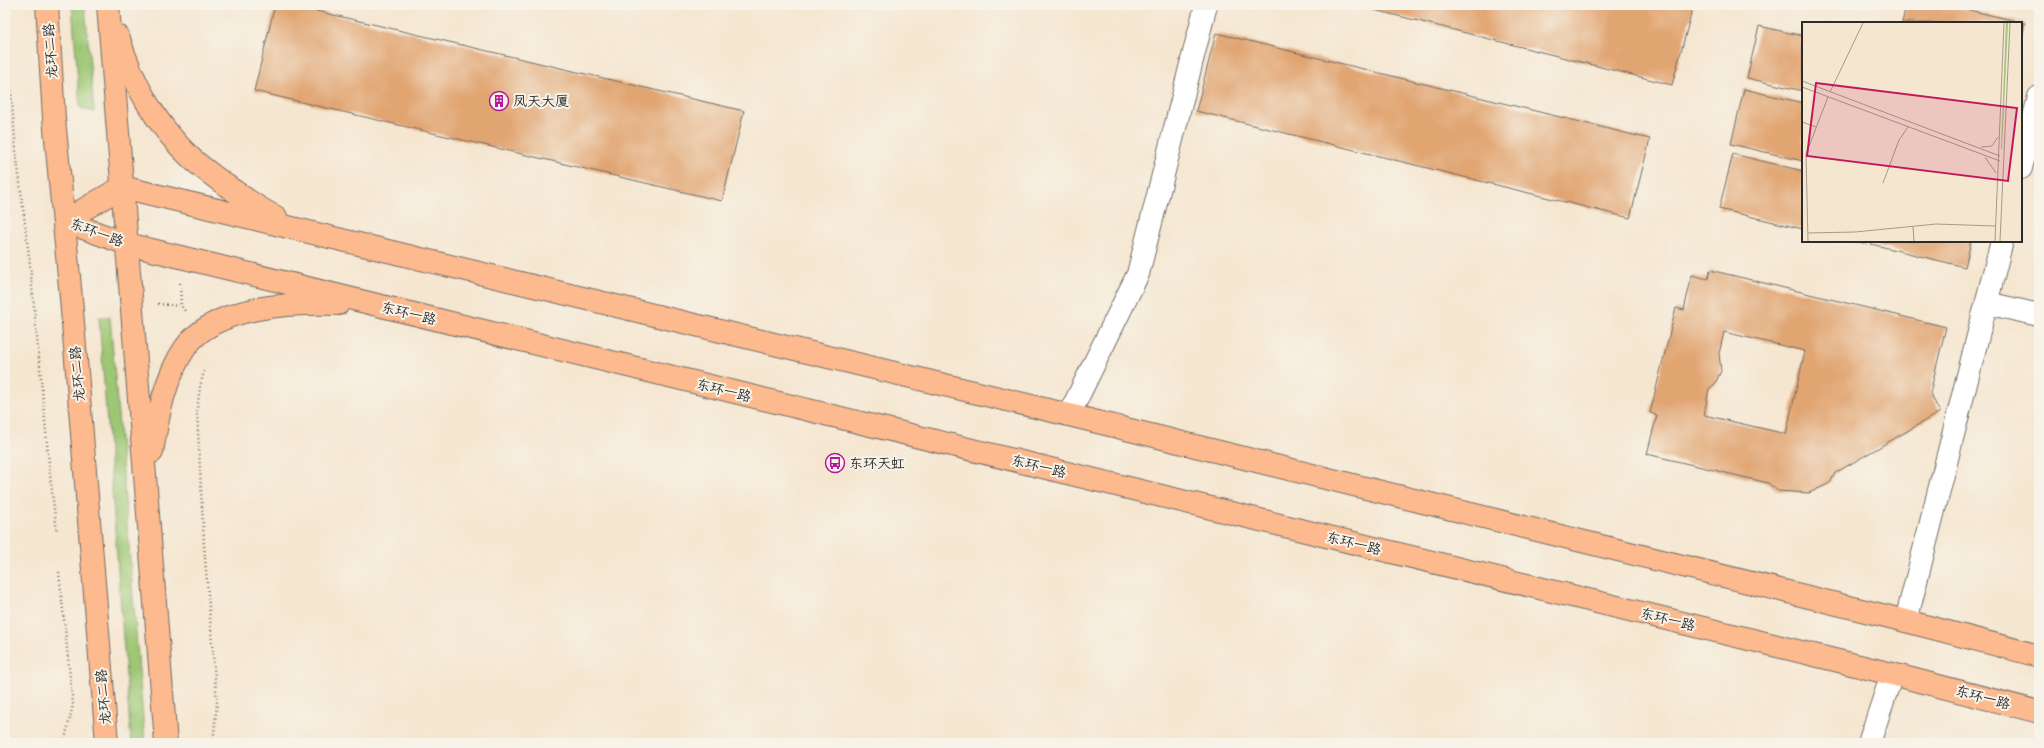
<svg xmlns="http://www.w3.org/2000/svg" width="2044" height="748" font-family="Caveat,'LXGW WenKai TC',sans-serif">
  <style>
    .green { fill: #9ec774; stroke: #647950 }
    .building { fill: #e1a572; fill-rule: evenodd }
    .lines { fill: none; stroke-linecap: round; stroke-linejoin: round }
    .minor-casing { stroke: #726c65; stroke-width: 24 }
    .major-casing { stroke: #726c65; stroke-width: 24 }
    .path { stroke: #726c65; stroke-width: 2.5; stroke-dasharray: 1 3; stroke-linecap: butt }
    .minor { stroke: #fff; stroke-width: 22 }
    .major { stroke: #fcba8e; stroke-width: 22 }
    .labels { text-anchor: middle; stroke-width: 4; stroke-linejoin: round; paint-order: stroke }
    .street-label { font-size: 14px; fill: #2b2b2b; stroke: #f7f3e8 }
    .poi-label { font-size: 14px; fill: #2b2b2b; stroke: #f7f3e8; text-anchor: start }
    .inset-road { fill: none; stroke: #a49b8e; stroke-width: 1 }
    .view { fill: #c2185b; fill-opacity: 0.15; stroke: #c2185b; stroke-width: 2 }
    .inset-edge { fill: none; stroke: #2b2b2b; stroke-width: 2 }
  </style>
  <rect width="100%" height="100%" fill="#f7f3e8"/>
  <filter id="ink" filterUnits="userSpaceOnUse"><feTurbulence type="fractalNoise" baseFrequency=".025" numOctaves="2"/><feDisplacementMap in="SourceGraphic" scale="8" xChannelSelector="R" yChannelSelector="G"/><feConvolveMatrix kernelMatrix="1 2 1 2 8 2 1 2 1" color-interpolation-filters="sRGB"/></filter>
  <filter id="wash" filterUnits="userSpaceOnUse"><feTurbulence type="fractalNoise" baseFrequency=".012" numOctaves="4" result="noise"/><feDisplacementMap in="SourceGraphic" scale="16" xChannelSelector="R" yChannelSelector="G"/><feGaussianBlur stdDeviation="0.9" result="paint"/><feColorMatrix in="noise" values="0 0 0 0 0 0 0 0 0 0 0 0 0 0 0 0 0 1.4 0 .05"/><feComposite in="paint" operator="in"/></filter>
  <g filter="url(#wash)">
    <rect width="100%" height="100%" fill="#f5e6d0"/>
    <path class="green" d="M72 5H85L94 112 80 108Z
      M99 317H110L145 743H131Z"/>
    <g id="blocks">
      <path class="building" d="M275 5H291L744 111 722 201 254 91Z
        M1355 5H1686L1693 7 1672 85Z
        M1906 5H1947L2025 23 2022 39 2021 23H1902Z
        M1759 26 1803 36V91L1747 78Z
        M1216 33 1650 139 1630 218 1196 111Z
        M1744 89 1803 103V161L1731 144Z
        M1733 154 1803 171V229L1719 209Z
        M1855 241H1868L1867 244Z
        M1872 241H1971L1965 267 1871 244Z
        M1710 270 1946 327 1930 393 1940 412 1835 473 1830 483 1809 493 1778 491 1768 483 1647 454 1657 415 1650 413 1676 308 1684 310 1692 275 1708 279ZM1724 332 1805 351 1786 434 1704 415 1709 389 1715 384 1721 371 1719 354Z"/>
    </g>
  </g>
  <g filter="url(#ink)">
    <use href="#blocks" fill-opacity="0" stroke="#726c65" stroke-width="1"/>
    <g class="lines">
      <defs>
        <path id="minor" d="M2021 168 2039 97
          M1987 303 2039 315
          M1069 415 1138 274 1206 5
          M1906 621 2002 241
          M1869 743 1892 674"/>
        <path id="major" d="M47 5 54 118 71 298 107 743
          M108 5 166 743
          M118 36C132 81 156 125 191 158 202 168 215 177 227 186 243 197 259 209 276 217
          M64 221 122 187 1069 415 1906 621 2039 656
          M64 221 127 244 1892 674 2039 712
          M152 452C158 417 164 379 185 348 215 305 291 303 338 304"/>
      </defs>
      <use href="#minor" class="minor-casing"/>
      <use href="#major" class="major-casing"/>
      <path class="path" d="M5 19 16 151 30 265 51 484 57 532
        M180 283 181 306 185 311
        M158 304 181 306
        M204 371 200 387 197 411 204 546 217 703 213 743
        M59 572 73 705 64 743"/>
      <use href="#minor" class="minor"/>
      <use href="#major" class="major"/>
    </g>
  </g>
  <defs>
    <symbol id="building-ring" viewBox="-11 -11 22 22"><circle r="9.5" fill="#f7f3e8" stroke="#b5179e" stroke-width="1.5"/><path d="M-4-6H4V6H1V3H-1V6H-4ZM-2.5-4.3h1.7v1.8h-1.7ZM.8-4.3h1.7v1.8H.8ZM-2.5-1h1.7V.8h-1.7ZM.8-1h1.7V.8H.8Z" fill="#b5179e"/></symbol>
    <symbol id="bus-ring" viewBox="-11 -11 22 22"><circle r="9.5" fill="#f7f3e8" stroke="#b5179e" stroke-width="1.5"/><path d="M-5-6H5V4H4V6H2V4H-2V6H-4V4H-5ZM-3.5-4V0h7V-4ZM-3.5 1.2v1.5H-2V1.2ZM2 1.2v1.5H3.5V1.2Z" fill="#b5179e"/></symbol>
  </defs>
  <g fill-rule="evenodd">
    <use href="#building-ring" x="488" y="90" width="22" height="22"/>
    <use href="#bus-ring" x="824" y="452" width="22" height="22"/>
  </g>
  <g class="labels">
    <g class="street-label">
      <text transform="translate(50 51) rotate(-94)" y="5">龙环二路</text>
      <text transform="translate(97 232) rotate(21)" y="5">东环一路</text>
      <text transform="translate(409 313) rotate(14)" y="5">东环一路</text>
      <text transform="translate(77 374) rotate(-95)" y="5">龙环二路</text>
      <text transform="translate(724 390) rotate(14)" y="5">东环一路</text>
      <text transform="translate(1039 466) rotate(14)" y="5">东环一路</text>
      <text transform="translate(1354 543) rotate(14)" y="5">东环一路</text>
      <text transform="translate(1668 619) rotate(14)" y="5">东环一路</text>
      <text transform="translate(103 697) rotate(-95)" y="5">龙环二路</text>
      <text transform="translate(1983 697) rotate(15)" y="5">东环一路</text>
    </g>
    <g class="poi-label">
      <text x="513" y="106">凤天大厦</text>
      <text x="849" y="468">东环天虹</text>
    </g>
  </g>
  <g transform="translate(1802 22)">
    <rect width="220" height="220" fill="#f5e6d0"/>
    <path d="M204 1H206L200 127H199Z" fill="#9ec774"/>
    <path class="inset-road" d="M0 59 198 134M0 65 198 139M28 70 61 1M0 100 14 105M179 125 190 124 196 115M183 135 194 151M81 161 97 118 106 105M111 205 112 219M6 211 53 210 134 202 193 204M6 219 4 132 26 75M193 219 202 1M198 219 208 1"/>
    <path class="view" d="M14 61 215 86 206 159 5 134Z"/>
    <rect width="220" height="220" class="inset-edge"/>
  </g>
  <rect width="2044" height="748" fill="none" stroke="#f7f3e8" stroke-width="20"/>
</svg>
